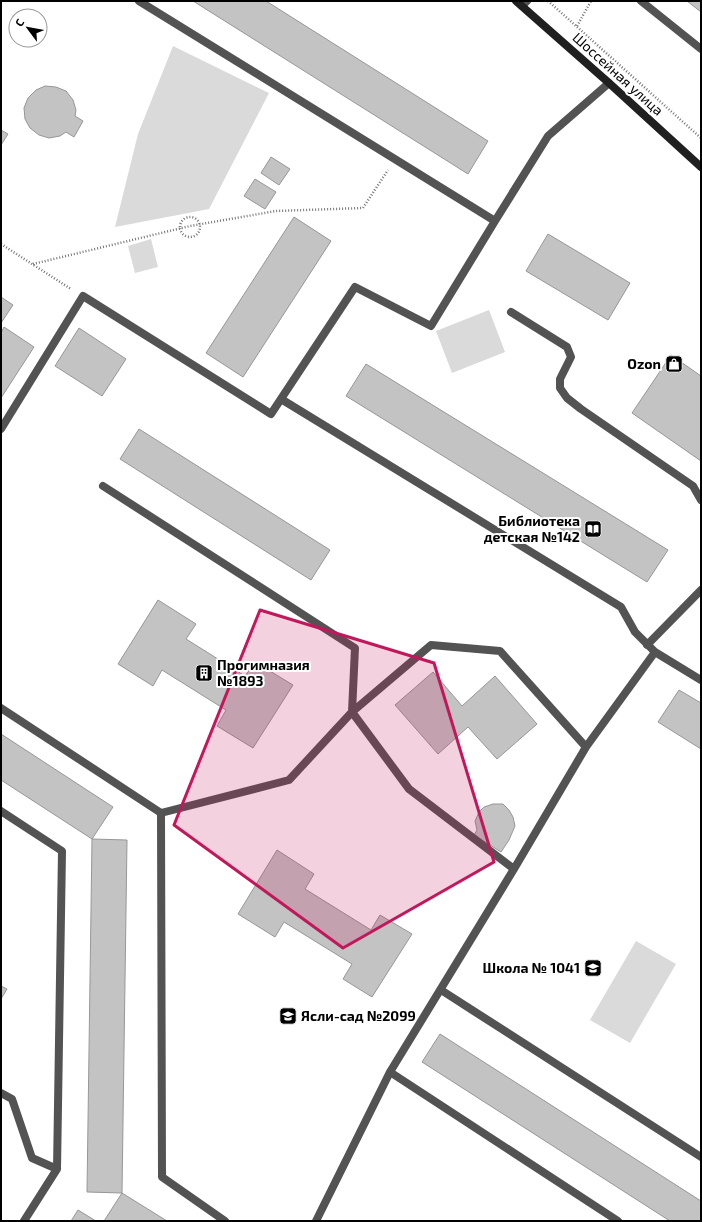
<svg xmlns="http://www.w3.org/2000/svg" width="702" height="1222" font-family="'Exo 2',sans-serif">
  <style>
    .green { fill: #dadada }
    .building { fill: #c3c3c3; stroke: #979797 }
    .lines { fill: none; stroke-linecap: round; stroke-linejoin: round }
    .path { stroke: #757575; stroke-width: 2.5; stroke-dasharray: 1 2; stroke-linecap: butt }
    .service { stroke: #535353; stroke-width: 8 }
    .minor { stroke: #535353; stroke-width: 8 }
    .secondary { stroke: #202020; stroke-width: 8 }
    .marked { fill: #c2185b; fill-opacity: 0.2; stroke: #c2185b; stroke-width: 3; stroke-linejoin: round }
    .labels { text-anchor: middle; stroke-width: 4; stroke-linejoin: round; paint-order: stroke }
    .street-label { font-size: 14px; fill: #000; stroke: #fff }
    .poi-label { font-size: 14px; font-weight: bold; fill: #000; stroke: #fff; text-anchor: end }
  </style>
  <rect width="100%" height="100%" fill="#fff"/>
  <path class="green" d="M173 46 269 93 209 209 115 227 138 134Z
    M151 239 158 267 135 273 128 246Z
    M489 310 505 352 452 373 436 331Z
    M636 941 676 964 630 1043 590 1020Z"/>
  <path class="building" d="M193 1H266L488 141 468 174Z
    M687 1H701V12Z
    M45 86 56 87 66 91 73 100 76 110 75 116 83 121 74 137 66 132 60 136 49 138 39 135 30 128 25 119 24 108 28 98 36 90Z
    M1 130 8 134 1 145Z
    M271 157 290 169 279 185 261 173Z
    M255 179 276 192 265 209 244 196Z
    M294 217 331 241 243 377 206 353Z
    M548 234 630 283 608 320 526 271Z
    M1 297 13 305 1 323Z
    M4 327 34 347 1 398V333Z
    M79 328 126 359 102 396 55 366Z
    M671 355 701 376V461L632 413Z
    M366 364 668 550 647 582 346 396Z
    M139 429 330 550 311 580 120 459Z
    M158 600 196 624 186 639 245 676 255 662 293 685 253 748 217 726 226 710 162 670 153 686 118 664Z
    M433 672 462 706 495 676 537 724 497 759 468 727 438 754 395 705Z
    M679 690 701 703V749L658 722Z
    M1 734 113 807 92 839 1 780Z
    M493 804H503L509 810 513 817 515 826 509 840 501 852 474 835 477 830 475 821 479 812 484 807Z
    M92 839 127 840 122 1193 87 1192Z
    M277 850 314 874 305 889 371 930 380 915 412 934 372 997 343 979 352 964 284 922 275 937 238 914Z
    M1 986 7 989 1 999Z
    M440 1034 701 1201V1221H670L422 1062Z
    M122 1193 167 1221H104Z
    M78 1210 96 1221H71Z"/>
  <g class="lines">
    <path class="path" d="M548 1 701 138
      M577 26 591 1
      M180 227a10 10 0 1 1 20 0a10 10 0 1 1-20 0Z
      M1 244 71 289
      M33 264 190 226 276 211 363 208 388 170"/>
    <path class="service" d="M139 1 495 221 548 136 609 83
      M641 1 701 49
      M511 312 567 347 571 357 560 379V388L567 398 581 409 693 486 701 500
      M281 399 621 607 635 632 655 652
      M1 429 83 296 271 414 355 287 431 326 495 221
      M103 486 355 648 352 712 289 780 161 813
      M647 645 701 590
      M1 708 161 813 162 1177 225 1221
      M1 811 62 851 57 1169 24 1221
      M514 869 409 789 352 712 431 645 500 651 586 747
      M441 990 701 1157
      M390 1072 618 1221
      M1 1093 12 1099 32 1158 57 1169
      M316 1221 390 1072 514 869 586 747 655 652 701 680"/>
    <path class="minor" d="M522 6 527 1"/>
    <path class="secondary" d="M516 1 609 83 701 167"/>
  </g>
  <path class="marked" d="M260 610 434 663 494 862 343 948 174 825Z"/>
  <defs>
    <symbol id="shop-square" viewBox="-11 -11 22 22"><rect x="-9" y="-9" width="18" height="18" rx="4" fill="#000" stroke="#fff"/><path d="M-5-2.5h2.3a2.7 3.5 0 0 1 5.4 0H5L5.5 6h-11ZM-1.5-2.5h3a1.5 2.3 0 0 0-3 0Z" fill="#fff"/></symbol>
    <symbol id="library-square" viewBox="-11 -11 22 22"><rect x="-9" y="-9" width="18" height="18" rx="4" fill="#000" stroke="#fff"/><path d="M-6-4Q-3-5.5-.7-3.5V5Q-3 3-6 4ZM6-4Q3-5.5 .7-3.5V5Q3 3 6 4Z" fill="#fff"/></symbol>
    <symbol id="building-square" viewBox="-11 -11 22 22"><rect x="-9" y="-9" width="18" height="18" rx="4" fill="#000" stroke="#fff"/><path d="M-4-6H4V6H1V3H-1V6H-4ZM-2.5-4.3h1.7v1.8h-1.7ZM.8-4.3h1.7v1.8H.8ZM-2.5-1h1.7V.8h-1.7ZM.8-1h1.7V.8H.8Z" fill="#fff"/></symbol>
    <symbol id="school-square" viewBox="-11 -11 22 22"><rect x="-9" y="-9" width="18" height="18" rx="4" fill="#000" stroke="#fff"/><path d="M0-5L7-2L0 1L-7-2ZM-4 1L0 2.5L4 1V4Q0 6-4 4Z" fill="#fff"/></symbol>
  </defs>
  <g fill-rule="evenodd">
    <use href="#shop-square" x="664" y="354" width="20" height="20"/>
    <use href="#library-square" x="583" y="519" width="20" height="20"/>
    <use href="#building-square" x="194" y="663" width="20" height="20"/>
    <use href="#school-square" x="583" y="958" width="20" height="20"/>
    <use href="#school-square" x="278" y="1006" width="20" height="20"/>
  </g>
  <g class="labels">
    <g class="street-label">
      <text transform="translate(618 74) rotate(42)" y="5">Шоссейная улица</text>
    </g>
    <g class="poi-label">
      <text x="661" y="369">Ozon</text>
      <text x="580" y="526">Библиотека<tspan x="580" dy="16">детская №142</tspan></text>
      <text x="217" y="670" text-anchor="start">Прогимназия<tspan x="217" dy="16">№1893</tspan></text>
      <text x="580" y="973">Школа № 1041</text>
      <text x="301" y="1021" text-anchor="start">Ясли-сад №2099</text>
    </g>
  </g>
  <rect width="702" height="1222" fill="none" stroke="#000000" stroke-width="4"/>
  <g transform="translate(28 28) rotate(302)"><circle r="19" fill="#ffffff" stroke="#999999"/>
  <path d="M0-3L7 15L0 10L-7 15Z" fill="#000000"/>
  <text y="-6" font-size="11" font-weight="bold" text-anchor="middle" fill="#000000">С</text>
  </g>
</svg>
